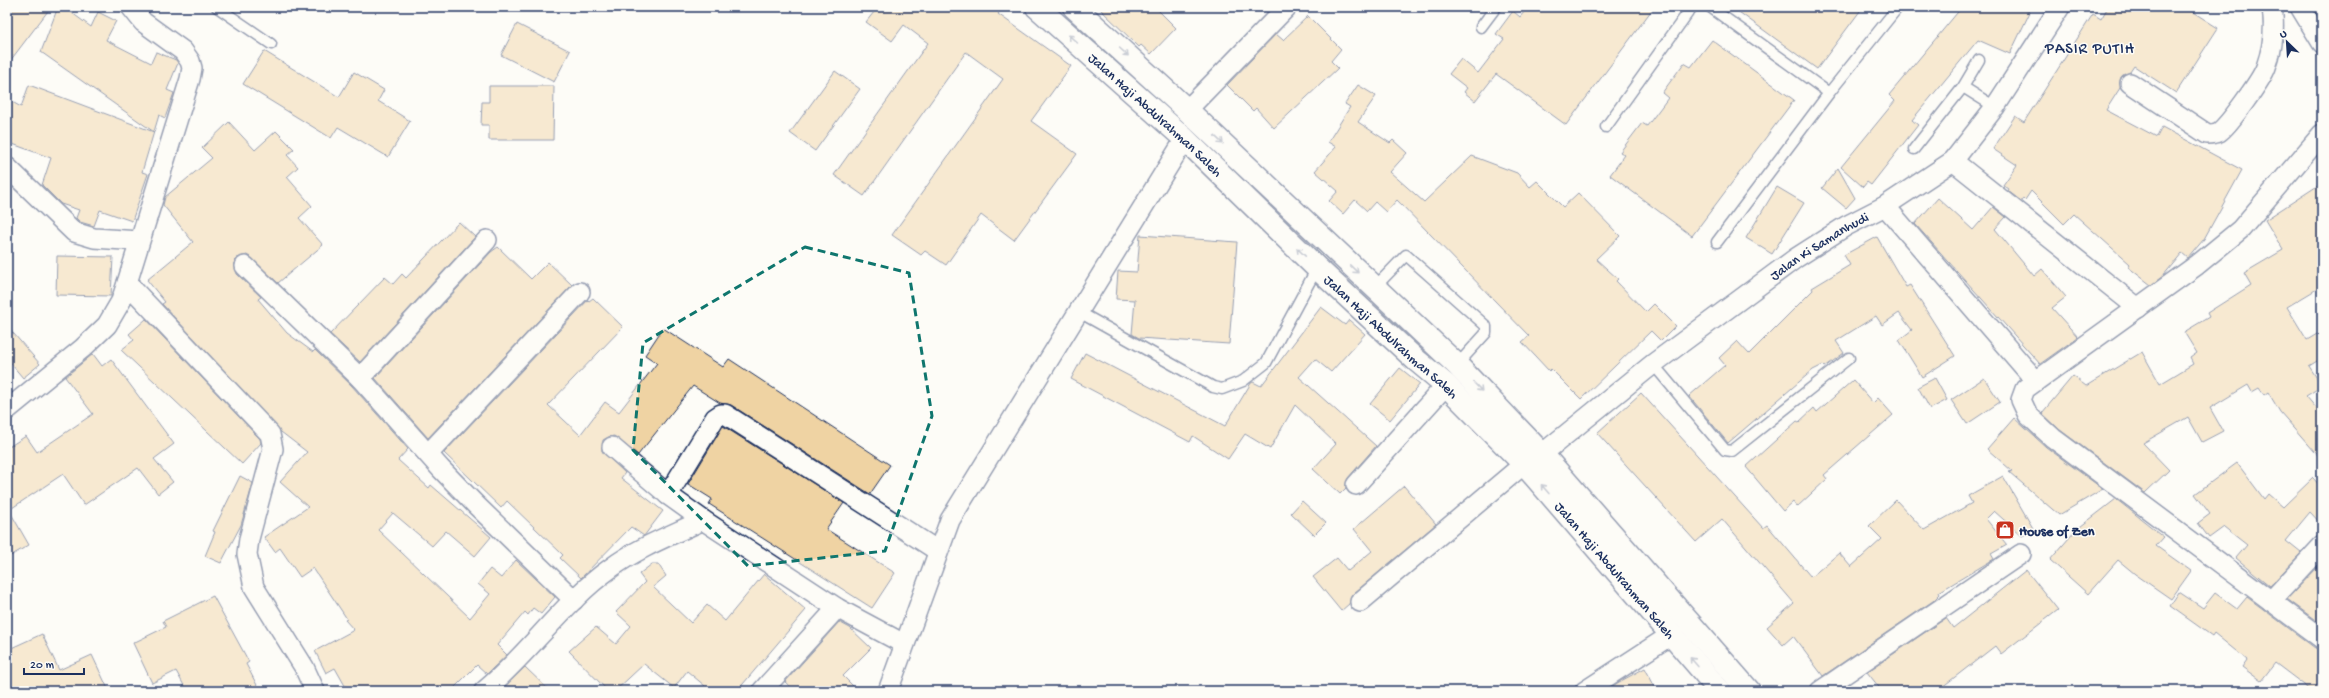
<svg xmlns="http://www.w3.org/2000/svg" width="2329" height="698" font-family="'Gochi Hand',sans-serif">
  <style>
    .building { fill: #efd3a3; stroke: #1b2f5e }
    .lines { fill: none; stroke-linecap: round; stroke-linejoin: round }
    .lane-casing { stroke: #1b2f5e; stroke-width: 13 }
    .street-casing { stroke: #1b2f5e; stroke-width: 22 }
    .highway-casing { stroke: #1b2f5e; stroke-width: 25 }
    .lane { stroke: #fdfcf7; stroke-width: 10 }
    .street { stroke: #fdfcf7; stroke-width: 19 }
    .highway { stroke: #fdfcf7; stroke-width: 22 }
    .oneway { stroke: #8c96aa }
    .marked { fill: none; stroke: #0f766e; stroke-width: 3; stroke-dasharray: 8 5; stroke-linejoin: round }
    .labels { text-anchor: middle; stroke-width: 3; stroke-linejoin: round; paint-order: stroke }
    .street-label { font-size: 14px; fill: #1b2f5e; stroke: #fdfcf7 }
    .poi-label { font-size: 14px; font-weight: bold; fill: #1b2f5e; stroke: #fdfcf7; text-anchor: start }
    .quarter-label { font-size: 16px; letter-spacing: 1px; fill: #1b2f5e; stroke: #fdfcf7 }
  </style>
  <rect width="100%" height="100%" fill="#fdfcf7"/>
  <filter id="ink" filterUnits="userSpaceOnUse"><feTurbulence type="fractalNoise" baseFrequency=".025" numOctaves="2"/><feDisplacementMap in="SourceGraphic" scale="8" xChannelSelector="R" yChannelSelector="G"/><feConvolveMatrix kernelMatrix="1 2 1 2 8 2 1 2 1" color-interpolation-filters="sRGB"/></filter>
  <g filter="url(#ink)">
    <path class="building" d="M7 7H51L7 65Z
      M58 7H64L91 27 98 12 116 21 106 40 151 63 156 52 176 60 178 63 167 90 174 93 165 118 159 115 142 172 148 174 132 221 100 210 94 226 80 222 76 218 79 210 61 204 42 185 51 158 7 142V99L21 107 29 85 154 132 41 52Z
      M878 7H1003L998 14 1071 66 1031 121 1077 154 1014 240 981 215 946 265 925 251 921 255 892 235 1003 79 966 52 864 196 834 175 928 43 904 25 892 41 866 22Z
      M1098 7H1155L1176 28 1151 54 1141 45 1139 47Z
      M1528 7H1654L1566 125 1496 74 1475 101 1464 92 1467 88 1449 74 1461 59 1478 73 1504 39 1496 34 1513 11 1520 17Z
      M1732 7H1863L1817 69Z
      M1962 7H2019L2030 12 2010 54 1978 40 1912 120 1918 125 1871 185 1867 182 1863 187 1841 167 1895 101 1889 95Z
      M2108 7H2185L2218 28 2176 93 2134 66 2130 72 2121 77 2120 88 2106 110 2157 137 2162 127 2242 170 2204 239 2188 258 2182 253 2163 276 2151 285 2128 267 2130 264 2074 214 2064 224 2031 191 2025 200 2023 198 2021 201 2008 191 2009 189 2003 185 2017 165 1993 149 2015 116 2024 122 2093 14 2101 19Z
      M1308 16 1341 49 1331 61 1338 68 1274 128 1256 108 1253 111 1227 85 1276 34 1283 40Z
      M517 24 570 51 554 82 501 55Z
      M1712 40 1794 100 1692 236 1610 175 1625 155 1620 152 1642 123 1647 126 1668 98 1662 93 1684 63 1691 67Z
      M264 51 339 97 354 72 384 90 378 101 410 121 388 157 338 127 331 138 243 84Z
      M835 71 860 89 815 151 790 133Z
      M1358 85 1376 96 1358 122 1390 143 1393 140 1407 153 1390 172 1424 202 1472 156 1517 173 1530 187 1537 181 1563 207 1578 193 1620 236 1596 259 1618 279 1616 281 1646 312 1654 304 1676 326 1661 341 1651 331 1581 399 1551 369 1549 371 1522 342 1529 336 1397 200 1386 212 1375 202 1367 211 1355 200 1343 214 1329 201 1338 191 1315 171 1336 147 1328 142 1350 107 1345 104Z
      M489 86H554L553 140H489V125H481L482 102H489Z
      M229 122 255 150 276 131 294 149 287 155 298 167 287 177 312 206 299 218 323 245 278 283 247 255 237 258 234 263 237 274 261 297 258 299 287 333 313 352 315 350 352 386 408 449 398 460 429 488 431 485 491 537 475 556 446 531 432 546 393 513 378 530 470 618 490 594 478 584 490 569 501 578 516 560 555 597 541 614 533 608 528 615 525 612 497 645 507 655 493 668 487 674 477 665 451 691H348L335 668 326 673 315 651 354 630 345 620 347 619 313 568 300 577 280 548 275 552 264 537 308 507 280 482 307 452 281 432 162 304 165 302 147 280 193 242 163 205 165 197 212 158 202 148Z
      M1838 168 1855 198 1846 208 1822 188Z
      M2322 183V286L2287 307 2307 340 2322 331V358L2309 366 2322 386 2306 396 2322 415V460L2280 412 2268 392 2264 395 2259 388 2252 392 2248 385 2210 408 2223 431 2202 442 2188 417 2143 443 2169 470 2145 493 2060 430 2042 413 2073 376 2086 386 2142 352 2160 384 2193 364 2190 358 2197 353 2184 332 2209 317 2207 313 2251 285 2244 273 2283 250 2265 220Z
      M1777 187 1804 203 1772 254 1746 238Z
      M1938 198 1973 230 1993 207 2006 217 1995 229 2034 276 2042 269 2066 297 2052 308 2078 337 2040 364 1915 224Z
      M459 222 475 237 360 362 330 334 385 277 393 284 402 274 406 278Z
      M1140 235 1237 242 1229 344 1139 338 1132 334 1135 300 1116 299 1118 271 1137 272Z
      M1877 237 1906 287 1910 285 1955 356 1922 377 1899 340 1912 330 1899 313 1882 325 1876 316 1836 341 1844 353 1825 367 1823 365 1813 370 1728 443 1689 396 1725 365 1719 358 1737 341 1749 354 1813 290 1812 288 1850 265 1844 255Z
      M498 247 531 279 548 262 572 285 428 438 375 378 491 252Z
      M57 256 113 257 111 296 56 295Z
      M593 298 623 327 548 405 580 435 605 402 619 412 657 363 645 355 663 328 723 367 729 359 890 465 870 494 731 405 720 403 693 386 638 455 614 436 609 437 603 440 602 451 625 473 621 478 663 511 644 536 631 527 581 578 560 558 563 555 507 501 501 508 444 453 588 300 589 301Z
      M1321 307 1345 325 1349 320 1365 334 1331 372 1315 359 1299 377 1376 446 1348 478 1346 488 1340 494 1313 469 1336 444 1295 405 1270 449 1245 434 1228 459 1193 436 1190 442 1071 379 1085 353 1225 426 1251 383 1253 382 1261 386Z
      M146 319 260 439 261 443 242 464 121 350 134 340 129 334Z
      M7 326 40 364 23 378 7 359Z
      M93 354 102 366 111 359 174 444 154 459 173 482 158 494 138 468 84 505 63 474 9 510 29 545 7 558V448L26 436 37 452 93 414 65 377Z
      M1400 368 1420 384 1390 420 1370 404Z
      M1935 378 1947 400 1930 409 1918 387Z
      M1984 378 2000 402 1967 424 1951 400Z
      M1853 380 1873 403 1878 398 1893 415 1824 475 1827 479 1797 507 1793 502 1783 511 1746 467 1797 421 1799 422 1814 408 1817 412Z
      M1641 393 1763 528 1767 525 1811 577 1839 553 1851 567 1882 539 1869 526 1896 500 1924 530 1972 503 1968 496 2003 476 2034 530 2022 536 1994 511 1986 519 2007 545 1991 554 1994 559 1939 592 1940 594 1933 601 1823 676 1793 636 1783 645 1767 627 1794 603 1722 519 1696 542 1597 433Z
      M2014 418 2046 447 2103 489 2059 515 2009 472 2012 471 1987 449Z
      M723 426 844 503 826 529 895 573 872 608 709 504 712 499 688 484Z
      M2237 463 2264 499 2268 494 2283 507 2313 478 2322 488V525L2310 512 2286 541 2301 553 2270 586 2236 558 2247 545 2224 527 2209 538 2198 523 2210 514 2195 494Z
      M240 476 253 483 241 525 221 563 205 556 215 532 213 531Z
      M1404 486 1436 524 1353 594 1349 604 1341 611 1313 577 1337 558 1348 571 1372 551 1354 529Z
      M2116 499 2164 537 2156 546 2191 571 2171 599 2135 574 2118 560 2088 594 2050 560 2076 530Z
      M1302 501 1326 523 1314 535 1291 513Z
      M652 564H658L666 576 653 587 691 623 707 605 725 621 764 574 806 610 737 691H711L687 671 674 688 644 664 615 691H608L569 651 596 627 616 644 631 626 616 612 645 582 639 574Z
      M2318 567 2322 570V625L2287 599Z
      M2026 570 2058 610 2001 654 1995 646 1937 691H1882L1867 672 1946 618 1953 628Z
      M2179 592 2203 608 2215 593 2237 609 2247 597 2315 648 2322 650V691H2312L2275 663 2261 681 2242 667 2247 660 2214 633 2212 636 2170 606Z
      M213 596 249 662 246 664 260 691H187L176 671 152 683 133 643 166 627 163 621Z
      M839 622 850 628 871 648 843 676 858 691H795L785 682Z
      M42 634 59 670 92 655 109 691H7V650Z
      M525 667 550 691 502 689Z
      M1645 668 1657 691H1605L1619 682Z"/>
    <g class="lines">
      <defs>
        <path id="lane" d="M217 7 271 44
          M1710 7 1829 93 1898 7
          M1481 27 1496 7
          M1963 87 1995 107
          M1606 127 1692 7
          M1914 149 1963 87 1979 60
          M1717 242 1829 93
          M1375 287 1406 255 1486 326V333L1457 365
          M1079 312 1213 387 1222 389 1243 381 1266 363 1317 268
          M1653 364 1725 450 1732 451 1849 358"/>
        <g id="street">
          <path d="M2300 7 2322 43"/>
          <path d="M2130 83 2207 134C2212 134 2215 134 2219 132 2229 125 2262 79 2266 67 2273 48 2275 27 2272 7"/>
          <path d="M1187 110 1287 7"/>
          <path d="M2322 134 2241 229 2197 265 2025 389 2021 400 2028 415 2053 438 2322 639"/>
          <path d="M1953 161 2138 308"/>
          <path d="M7 167 74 232 94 238 139 241"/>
          <path d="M1885 206 2036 381"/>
          <path d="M245 266 360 378 441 469 476 505 574 600"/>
          <path d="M127 283 270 434 273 449 249 539 247 554 254 587 304 667 315 691"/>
          <path d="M360 378 487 240"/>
          <path d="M7 410 83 348 107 325 121 301 127 283 190 79 192 68 190 61 183 51 143 22 131 7"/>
          <path d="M612 447 668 495 703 520 837 608 904 644"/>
          <path d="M428 454 580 292"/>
          <path id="s1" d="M1542 454 1653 364 1796 258 1846 226 1885 206 1953 161 1995 107 2060 7"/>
          <path d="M1356 485 1446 385"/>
          <path d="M668 495 715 418 721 414H725L938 551"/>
          <path d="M2271 601 2322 546"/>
          <path d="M1360 602 1524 464"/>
          <path d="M484 691C530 653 563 602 611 568 639 547 672 535 703 520"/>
          <path d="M762 691 837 608"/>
          <path d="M888 691 950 520 1185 139"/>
          <path d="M1585 691 1671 635"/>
          <path d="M1820 691 2021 554"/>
        </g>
        <g id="highway">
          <path id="s2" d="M1037 7 1185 139 1317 268 1416 360 1446 385 1524 464 1720 691"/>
          <path d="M1074 7 1187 110 1457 365 1542 454 1749 691"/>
        </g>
      </defs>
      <use href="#lane" class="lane-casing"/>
      <use href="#street" class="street-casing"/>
      <use href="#highway" class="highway-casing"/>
      <use href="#lane" class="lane"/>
      <use href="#street" class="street"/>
      <use href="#highway" class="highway"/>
    </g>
    <defs><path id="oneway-shaft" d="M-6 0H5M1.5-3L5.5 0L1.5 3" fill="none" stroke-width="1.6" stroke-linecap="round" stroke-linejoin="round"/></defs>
    <g class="oneway">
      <use href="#oneway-shaft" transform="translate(1073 39) rotate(-138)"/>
      <use href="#oneway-shaft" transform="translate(1124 52) rotate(42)"/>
      <use href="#oneway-shaft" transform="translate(1219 140) rotate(43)"/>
      <use href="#oneway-shaft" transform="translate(1301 252) rotate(-136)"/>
      <use href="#oneway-shaft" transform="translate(1354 269) rotate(44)"/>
      <use href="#oneway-shaft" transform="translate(1478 387) rotate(46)"/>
      <use href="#oneway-shaft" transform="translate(1545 489) rotate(-131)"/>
      <use href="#oneway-shaft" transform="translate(1694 662) rotate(-131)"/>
    </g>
  </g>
  <path d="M0 0H2329V698H0ZM805 247 909 273 932 416 885 551 748 566 633 450 643 343Z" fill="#fdfcf7" fill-opacity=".55" fill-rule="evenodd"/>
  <path class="marked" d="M805 247 909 273 932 416 885 551 748 566 633 450 643 343Z"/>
  <defs>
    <symbol id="shop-square" viewBox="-11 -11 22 22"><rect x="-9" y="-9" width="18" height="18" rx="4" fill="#c8321e" stroke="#fdfcf7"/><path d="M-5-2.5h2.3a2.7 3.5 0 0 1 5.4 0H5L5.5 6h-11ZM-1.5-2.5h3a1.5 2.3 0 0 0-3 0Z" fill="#fff"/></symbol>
  </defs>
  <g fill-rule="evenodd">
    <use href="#shop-square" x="1994" y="519" width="22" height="22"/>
  </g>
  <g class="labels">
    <g class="street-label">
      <text dy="5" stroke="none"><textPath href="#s2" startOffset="160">Jalan Haji Abdulrahman Saleh</textPath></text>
      <text dy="5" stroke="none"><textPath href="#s1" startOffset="347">Jalan Ki Samanhudi</textPath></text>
      <text dy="5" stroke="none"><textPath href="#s2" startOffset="484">Jalan Haji Abdulrahman Saleh</textPath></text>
      <text dy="5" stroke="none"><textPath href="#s2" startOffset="808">Jalan Haji Abdulrahman Saleh</textPath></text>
    </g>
    <g class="poi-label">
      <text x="2019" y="535">House of Zen</text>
    </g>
    <g class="quarter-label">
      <text x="2090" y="53">PASIR PUTIH</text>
    </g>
  </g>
  <rect width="2329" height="698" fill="none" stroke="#fdfcf7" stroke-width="24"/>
  <rect x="12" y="12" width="2305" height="674" fill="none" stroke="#1b2f5e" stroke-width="1.5" filter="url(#ink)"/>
  <g transform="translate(2287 42) rotate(335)" stroke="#fdfcf7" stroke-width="3" paint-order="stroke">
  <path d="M0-3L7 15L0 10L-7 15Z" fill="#1b2f5e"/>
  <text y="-6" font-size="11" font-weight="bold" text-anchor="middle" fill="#1b2f5e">U</text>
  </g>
  <path d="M24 668v6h60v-6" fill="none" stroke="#1b2f5e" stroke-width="2"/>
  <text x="30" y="668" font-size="12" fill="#1b2f5e" stroke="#fdfcf7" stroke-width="3" paint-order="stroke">20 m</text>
</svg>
